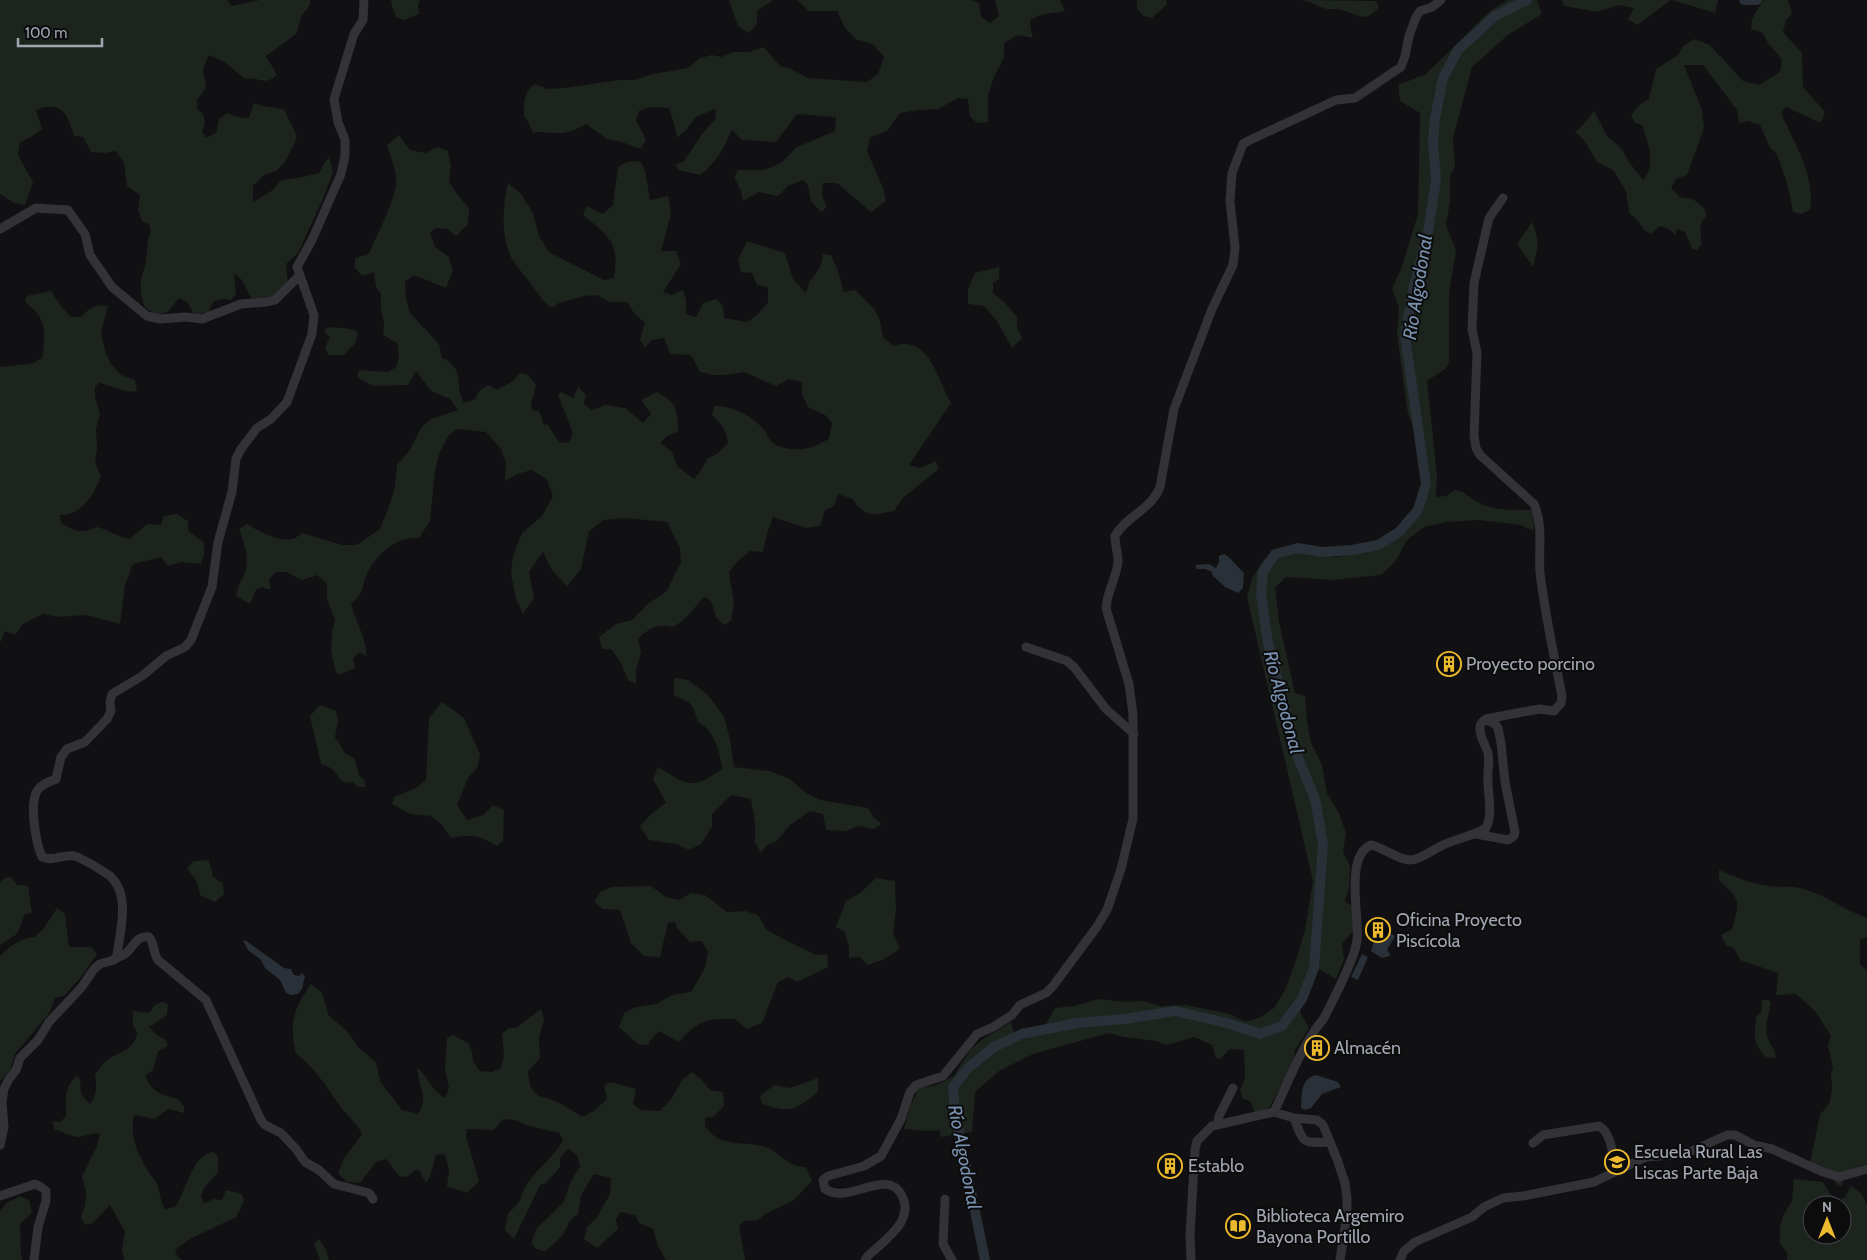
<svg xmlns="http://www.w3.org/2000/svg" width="1867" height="1260" font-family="Cabin,sans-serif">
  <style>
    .green { fill: #1d241e; fill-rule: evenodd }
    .water { fill: #293037 }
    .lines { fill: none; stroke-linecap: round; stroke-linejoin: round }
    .river { stroke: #293037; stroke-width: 10 }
    .minor { stroke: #323237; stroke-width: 9 }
    .labels { text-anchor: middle; stroke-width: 4; stroke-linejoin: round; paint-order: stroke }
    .poi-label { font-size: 18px; fill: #a2a6b2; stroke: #0c0c0d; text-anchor: start }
    .water-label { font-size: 19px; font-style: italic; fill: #7991ae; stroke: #0c0c0d }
  </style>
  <rect width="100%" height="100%" fill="#111012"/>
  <path class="green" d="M0 0H227L232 6 260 0H310V5L302 15 296 34 266 56 277 75C264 87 258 76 245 79L223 61 209 55 203 68 206 88 197 100V109L203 114 205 123 202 132 206 138 216 133 219 119 228 113 237 117 249 118 254 103 263 106 284 109 297 136 293 147 284 163 276 171 264 175 253 186V202L273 190 280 181C293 178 306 177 319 173L329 156 333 173 322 201 298 253 286 264 288 282 276 297 266 299 251 298 241 279 234 274 236 294 231 300 223 299 214 301 209 311 195 316 188 303 179 298 168 312 156 315 144 306 141 294V279L146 262 148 239 151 232 149 224 142 221 138 210 140 195 127 186 124 163 116 151 104 153 91 152 83 137 74 136C67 113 61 100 36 110L42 129 31 137 20 142 18 155 33 182 25 205 14 203 0 194Z
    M391 0H420L418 5 419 14 404 20 396 17 392 6Z
    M729 0H773L757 11V24L749 33 738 26Z
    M797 0H972L979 3 981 17 990 23 999 16 995 0H1060L1065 11 1040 15 1030 20 1031 30 1033 38 1018 35 1004 43V57L994 77 988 95V122L977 123 970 116 968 99 958 98 938 109 918 110 900 113 888 130 870 138 867 151 883 188 886 201 871 212 837 183H823L822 196 827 207 821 212 811 201 808 185 803 180 788 186 778 196 759 192 743 201 741 191 734 177 738 170H764L781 163 797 147 835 131 836 117 797 114 776 142 742 140 732 130C724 148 716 163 700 175L679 170 675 165 684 161 702 134 716 118 715 109 696 117 686 130 677 138 675 127 669 108 650 107 639 111 636 120 646 140 640 149 622 142 607 139 586 124C576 130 567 134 554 133 546 133 542 131 533 133L527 120 524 117C524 105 523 91 535 84L547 89 563 88 620 80H635L653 74 688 68 700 58 712 55 721 57 734 52H749L764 47 780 66 791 69 808 78 867 82 878 74 884 57 873 44 857 40 845 28 837 11H809Z
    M1137 0H1166L1167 4 1152 18 1144 16 1137 9Z
    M1301 0 1376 1 1379 7C1364 24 1360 15 1342 10 1337 8 1332 10 1327 9 1318 7 1311 1 1301 0Z
    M1508 0H1537L1542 14 1509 34 1472 67 1453 138 1455 166 1450 177V201L1446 225 1456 250 1449 293V362L1445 369 1427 381 1437 475 1436 497 1446 496 1456 490C1465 492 1469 497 1477 502 1493 511 1515 510 1533 510L1535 520 1533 531 1521 525 1479 520 1447 522 1424 527 1407 540 1395 562 1381 575 1333 580 1286 577 1275 588 1279 622 1295 693 1305 696 1307 721 1310 740 1322 765 1327 793 1339 813 1346 833 1343 852 1350 866 1349 888 1345 901 1353 907V931L1342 944 1344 959 1336 979 1316 967 1300 1012 1309 1028 1295 1050 1293 1065 1269 1108 1255 1113 1250 1101 1243 1099 1240 1090 1245 1078 1244 1050 1230 1049 1220 1059 1216 1058 1212 1045 1194 1037 1167 1045 1157 1041 1123 1037 1109 1033 1033 1054 999 1071 975 1092 972 1132 941 1137 939 1130 928 1131 904 1129 911 1104 919 1088 937 1085 954 1076 970 1050 983 1039 1011 1022 1016 1041 1040 1035 1055 1008 1074 1006 1098 999 1125 1002 1142 1001 1160 1006 1186 1005 1230 1014 1245 1022 1261 1017 1274 1008 1285 990 1296 960 1305 930 1313 881 1247 597 1252 578 1264 559 1290 551 1337 557 1371 550 1400 532 1419 511 1427 484 1422 445 1408 414 1397 334 1399 307 1392 289 1401 269 1418 214 1420 113 1400 101 1398 85 1426 74 1490 11Z
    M1561 0H1671L1637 25 1628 19 1634 8 1619 5 1597 12 1564 6Z
    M1672 0H1718L1715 13Z
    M1763 0H1788L1792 14 1786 20 1783 32 1802 53 1803 87 1825 112 1821 123 1786 107 1781 113C1794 143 1816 176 1810 210L1801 214 1793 212 1787 183 1777 154 1770 148 1760 125 1748 121 1739 123 1737 110 1703 65H1684L1702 110 1704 128 1687 175 1676 179 1671 188 1680 197 1693 199 1704 208 1707 215C1698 224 1700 232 1702 243L1697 250 1692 249 1685 232 1677 229 1676 235 1667 228 1659 226 1651 234 1644 230 1638 221 1629 213 1626 191 1613 170 1597 162 1584 140 1575 132 1582 126 1594 111 1607 136 1622 149 1629 162 1643 180C1657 164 1648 143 1642 125L1635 123 1631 115 1640 104 1649 99 1656 69 1678 55 1683 46 1694 39 1710 45 1743 81 1759 85 1780 72 1782 59 1768 43 1763 33 1751 29 1752 19Z
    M399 135 410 150 426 153 438 147 448 151 451 167 449 182 457 194 469 208 468 224 456 236 447 229 436 228 430 233 435 247 449 257 453 270 446 288 414 275 405 282 406 299 410 313 439 344 442 358C466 368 454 386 464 403L475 399 480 390 488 385 497 390 513 381 520 373 527 374 536 385 533 398 531 402 532 410 539 411 544 425 547 424 560 443 569 442 573 433 558 395 561 392 573 398 578 387 586 395 584 404 592 410 605 405 625 408 643 423 651 414 641 400 657 392C677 403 678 410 678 432L667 436 660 443 672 452 678 467 694 479 701 470 708 458 717 454 728 443C726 430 722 424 712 415L714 406C732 405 754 417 765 431 767 434 768 438 771 441 778 449 797 451 808 448 815 447 822 442 829 439L832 423 825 415 808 407 802 394V382L789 379 776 386 744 372 725 375H714L700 372 691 355 670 354 664 338 652 340 645 348 640 340 645 323 634 313 627 302H610L597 295 584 296 559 303 551 308C540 299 535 288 526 278 520 269 512 262 509 252 501 231 503 204 508 183L521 194 533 213 539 236 549 252 604 280 614 278C620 243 608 235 583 215L586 206 603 214 613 205 618 167 627 162 640 161 645 170 650 200 668 196 671 214 661 251H676L681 264 663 292 672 295 683 290 686 300V314L696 317 703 303 716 299 723 306 724 318 747 322 757 315 768 303V287L757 285 752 273 741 272 738 260 747 241 785 253 793 279 806 293 809 282 820 268 823 254 831 255 838 271 844 292 855 290 875 310 880 321 883 337 893 346C930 334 937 379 951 403L909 465 920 468 936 461 939 469 903 498 894 511C876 515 863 518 853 499L838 494 834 506 825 510 820 526 806 528 773 517 766 537 763 552 750 551 737 562 729 572 734 604 731 621 724 625 716 617 711 601 704 597 683 621 672 627C656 623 650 629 638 638L641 653 636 670V684L628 680 621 663 611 649H602L599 637 616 624 632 620 649 603 667 591 681 562 680 548 667 522 625 518 604 520 589 531 581 569 567 586 552 570 543 552 529 572 534 598 523 614 516 599 511 574 513 556 522 533 542 516 553 496 547 480 532 470 517 474 505 481 506 463 501 449 486 432 457 429 449 435 439 454 435 471 430 521 419 538C414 538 408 538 403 540 388 545 373 560 367 574 360 591 366 590 351 604 356 622 366 638 367 656L359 652 353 659 355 668 338 675 335 669 331 651 332 632 335 620 327 600V584L317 575 302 580 286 572H276L269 579 271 589H266L263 587 256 590 250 604 236 596C237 588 240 584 243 577 251 560 245 545 239 529L247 524C258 531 278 542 292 539 295 539 299 535 302 533L342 545H357L380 529 390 504 395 487 397 465 409 451 421 428 431 419 458 410 450 399 431 391 416 371 408 385 373 386 357 377 359 370 388 372 396 367 399 357 397 343 383 335 384 323 381 310V294L376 287 374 272 362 276 355 268V258L369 254C376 235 399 195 396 176 394 165 390 155 387 145Z
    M1532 222C1540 240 1538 248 1533 267L1517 244Z
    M999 267V279L993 283V293L1006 304 1017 317V327L1022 338 1012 348 997 321 984 306 968 304V289L975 273Z
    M51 291 60 305 71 317H81C89 308 96 304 108 306L101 332 105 351 111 364 121 375 135 380 137 391C130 394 107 386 100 382L95 387V397L100 414 96 429 97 448 95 462 101 476C95 494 81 516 60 515L61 523C76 532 80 534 97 527 109 530 118 537 130 539L147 524 161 525 164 516 176 514 188 521V531L204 542V554L201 564 181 562 168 566 161 557 133 564 125 585 120 624 85 615 59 617 43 614 23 624 15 635 5 631 0 643V367L34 363 42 358C46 332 47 318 25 302L27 296Z
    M327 327C339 328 348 327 358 332L356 342 344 355H328L325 347 330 337 324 332Z
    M674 678 688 680 708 695 724 717 730 739 734 767 769 771 790 779 806 793 820 800 868 808 874 818 882 824 874 829 858 826 846 831 826 830 823 814 810 811 790 825 777 841 767 845 761 853 755 842V823L751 799 731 795 712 814V827L701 844 689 850 676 844 649 840 640 826 651 814 666 803 653 779 658 767C688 785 691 791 722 769 720 751 714 730 698 722 693 704 691 702 674 695Z
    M442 702 464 718 480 754 477 768 468 778 457 805 467 820 483 815 493 805 504 810 503 841 497 846C477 835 473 834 451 838L440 823 431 816 410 814 392 804 394 797 416 788 426 780 429 718Z
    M320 705 336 711 338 721 335 737 345 753 355 759 359 775 365 781V787H358L353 782C338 784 341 778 333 770 330 767 324 765 321 764L310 716Z
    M209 860 213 877 223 883 224 894 215 902 200 895 197 882 187 868 194 861Z
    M1719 870C1735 877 1752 884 1770 886 1782 888 1792 885 1804 889 1827 896 1845 910 1867 918V937L1860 940V964L1867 970V1164L1852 1168 1844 1174 1842 1186 1836 1184 1830 1170 1813 1173 1810 1163 1820 1115 1830 1102 1832 1088 1831 1073 1833 1068 1828 1045 1831 1036 1815 1011 1796 994 1776 995 1778 973 1740 960 1734 948 1726 945 1721 935 1732 929C1740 902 1741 899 1719 881Z
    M10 876 17 885 28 886 32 913 25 914 17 934 0 945V884L2 880Z
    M876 878 895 881 896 911 893 933 900 949 884 959 868 965 860 957 849 958V947L844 931 836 927 846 901 860 893Z
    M651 886 666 897 679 900 691 893 705 895 727 912 745 911 758 915 766 929 787 941 816 955 827 954 828 967 797 982 789 977 778 982 762 1023 747 1029 735 1019C707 1018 698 1021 679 1042L659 1031 650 1041 648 1045 638 1044 619 1027 624 1013 636 1007 657 1004 672 995 691 992 705 968 708 952 702 941 690 942 677 928 675 922 668 923 660 957 644 956 631 943 620 910 603 909 594 902 600 892 611 887Z
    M57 908 65 914 69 947H91L97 954 82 976 64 996 55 998 50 1012 15 1054 10 1070 0 1081V956C10 946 20 938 35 937L44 928Z
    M311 984 322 993 329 1016 347 1031 360 1049 376 1062 380 1081 402 1110 418 1114C430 1094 417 1088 418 1068 429 1079 432 1090 445 1098L449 1088 445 1069 447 1038 453 1035 468 1043 472 1051 473 1061 480 1071 492 1072 501 1068C506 1051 503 1050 502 1034L509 1028H516L541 1009 544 1020 539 1037 540 1058 528 1072 530 1086 538 1096C555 1099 567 1107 582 1117L594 1111 607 1099 604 1086 610 1082 636 1089 633 1104 641 1110 660 1111 672 1098 682 1080 692 1072 702 1080 710 1090 723 1092 724 1106 713 1117 705 1118V1126C709 1131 714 1137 719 1139 736 1146 757 1141 772 1150 785 1158 790 1167 806 1167L812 1181 794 1200 767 1213 757 1220 745 1221 739 1225 745 1260H666L658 1246 653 1229 639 1223 635 1215 620 1212 616 1220 618 1229 597 1248 584 1239 587 1227 597 1217 610 1194 611 1178 594 1174 581 1195 578 1214 570 1221 562 1236 545 1252 535 1248 531 1243 537 1228 563 1203 571 1181 580 1166 577 1155 568 1149 560 1158V1167L546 1183 540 1185 514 1239 505 1230 508 1213C525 1200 519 1194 530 1180 541 1165 553 1158 563 1140L559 1133 529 1126 515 1120 503 1119 494 1130 467 1129 466 1136 479 1181 467 1193 447 1186 449 1170 445 1154 436 1155 430 1177 426 1183 419 1170H415L407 1177 399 1176 386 1159 376 1162 360 1183 347 1182 338 1174 343 1160 362 1134C356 1122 348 1117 340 1106 328 1089 314 1066 296 1054 289 1022 293 1010 311 984Z
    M1762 1000H1769L1771 1003C1769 1014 1765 1024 1767 1035 1769 1044 1775 1048 1776 1058L1766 1057C1751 1042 1755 1036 1756 1017L1761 1013Z
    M162 1002 168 1004 167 1015 149 1027 158 1036 165 1039 168 1046 158 1051 153 1070 145 1076C153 1093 160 1094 178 1099L184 1107V1113L168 1109 155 1119 134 1115C129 1136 138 1156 150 1174 153 1178 157 1182 158 1187 161 1196 160 1201 165 1209L175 1207C187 1190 191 1156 213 1152L218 1156V1172L204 1188 201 1197 204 1203 214 1199 222 1200 226 1190 242 1194 244 1201 236 1217 190 1239 177 1248 175 1254 182 1260H124L122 1249 125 1232 110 1205 93 1223 85 1225 81 1217 85 1205 86 1192 82 1177 97 1146 100 1133C89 1133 87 1136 79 1137 70 1137 62 1131 54 1129L53 1121 60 1122 66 1116C67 1098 62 1089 77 1076L80 1079 81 1094 90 1104C97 1094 97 1087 95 1075 97 1072 99 1068 102 1065 113 1051 135 1054 137 1032L133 1026V1011L149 1013 155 1005Z
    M818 1078V1092C795 1110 791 1114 762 1104L760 1096 774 1085 790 1088Z
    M1794 1179 1823 1182 1831 1195 1840 1200 1845 1197 1851 1186 1861 1193 1867 1205V1260H1787V1253L1780 1243V1226L1784 1214 1792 1201ZM1812 1205H1842V1235H1812Z
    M20 1196 29 1200 32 1213 20 1224C21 1237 20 1248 22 1260H0V1212L5 1204Z
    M319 1239 326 1250 329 1260H320L314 1243Z"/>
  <path class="water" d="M1224 554C1232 558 1236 566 1244 573L1243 588 1238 593 1225 587 1212 575V572L1205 569H1197L1195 565 1209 564 1216 568 1219 562V556Z
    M1380 933H1390L1395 936 1387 950 1390 954V956L1382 958 1371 951 1376 934Z
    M245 940 284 968 291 969 294 975 299 976 302 973 305 976 302 989 298 994 291 995 286 993 280 980 265 968 261 960 248 950 243 941Z
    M1362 954 1368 957 1358 980 1351 977Z
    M1316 1075 1338 1082 1341 1087 1322 1094 1311 1108 1305 1110 1301 1108C1302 1094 1300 1079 1316 1075Z"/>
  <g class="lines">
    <path class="river" d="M1744 0H1757
      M985 1260 955 1113 953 1087 968 1068 994 1047 1022 1034 1077 1023 1125 1019 1175 1011 1227 1023 1260 1034 1282 1026 1302 999 1314 968 1323 844 1315 799 1296 753 1268 643 1261 594 1263 572 1275 554 1298 548 1322 552 1352 550 1378 545 1399 532 1418 510 1426 484 1405 336 1413 290 1428 232 1436 180 1433 142 1435 118 1443 78 1458 50 1495 16 1527 0"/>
    <path class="minor" d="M0 229 36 208 68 210 85 234 90 255 112 287 147 316 160 319 186 317 202 319 241 304 267 302 275 300 299 276
      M1026 647 1067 661 1074 667 1106 709 1134 734
      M1476 834 1508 840 1514 836 1515 832 1505 782 1501 743 1498 728 1495 724 1486 719
      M115 959C118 957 123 956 126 953 134 947 136 935 149 937 155 944 153 953 158 960L206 1000 261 1120 265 1125 281 1133 296 1149 305 1162 319 1170 334 1184 369 1193 373 1199
      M1274 1112C1287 1085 1298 1055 1315 1030 1317 1026 1321 1023 1324 1018 1333 1000 1354 961 1357 941 1360 918 1344 856 1371 845 1385 848 1397 860 1411 860 1421 859 1431 851 1439 847 1453 839 1475 836 1486 828 1493 814 1488 796 1488 781 1487 772 1490 762 1488 753 1486 745 1479 737 1480 727 1480 723 1483 721 1486 719L1539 709 1554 711 1561 703 1562 696C1554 655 1545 615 1540 573 1538 551 1544 526 1534 504L1480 455 1476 448 1474 436 1477 353 1472 329 1474 283 1489 218 1503 198
      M1294 1118C1304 1145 1303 1143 1330 1142
      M1218 1124 1219 1116 1233 1088
      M1533 1143 1543 1135 1599 1126C1612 1133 1613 1158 1616 1171
      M0 1145 4 1127 2 1101 4 1089 9 1079 16 1070 20 1058 38 1040 49 1022 81 988 94 969 100 964 114 960 117 955C120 931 131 895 110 876 101 870 85 859 74 856 64 854 52 862 42 857 36 843 29 805 37 791 41 784 49 782 56 779L61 757 67 749 85 742 107 719 111 711 110 702 112 694 142 676 166 656 185 647 191 640 212 587 218 542 232 492 236 459 241 449 257 428 271 419 287 402 312 334 314 315 297 267 312 240 341 174 345 156V140L338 122 334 99 354 34 363 20 364 0
      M0 1196 35 1184 41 1187 46 1191V1201L38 1227 34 1260
      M945 1199 943 1244 952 1260
      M865 1260 868 1256C883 1241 913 1223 903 1198 889 1164 850 1206 825 1189L823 1180 828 1176 864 1166 881 1156 901 1119 910 1092 916 1085 943 1076 977 1034 993 1027 1012 1015 1020 1005 1046 993 1053 986 1096 928 1107 910 1121 869 1133 819V714L1129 684 1106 608C1107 591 1117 577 1118 561 1118 553 1115 545 1115 536 1126 516 1151 510 1160 487L1174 409 1212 309 1233 265 1235 248 1230 201 1232 173 1243 144 1250 140 1336 100 1355 98 1392 73 1401 67 1405 56 1409 36 1416 17 1420 11 1432 7 1441 0
      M1191 1260 1190 1234 1195 1150 1197 1141 1212 1126 1274 1112 1294 1118 1317 1120 1323 1125 1337 1159 1345 1183 1347 1199V1215L1340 1260
      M1400 1260 1404 1251 1415 1242 1472 1217 1484 1207 1503 1198 1523 1196 1594 1182 1646 1157 1685 1154 1727 1135H1735L1754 1145 1772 1149 1823 1172 1839 1177 1867 1169"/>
  </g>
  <defs>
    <symbol id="building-ring" viewBox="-11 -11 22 22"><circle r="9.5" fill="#0c0c0d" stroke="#eeba2d" stroke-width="1.5"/><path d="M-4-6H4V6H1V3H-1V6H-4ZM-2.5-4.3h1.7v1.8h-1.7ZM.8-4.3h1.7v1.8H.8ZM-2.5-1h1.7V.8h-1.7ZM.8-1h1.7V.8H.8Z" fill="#eeba2d"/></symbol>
    <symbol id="school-ring" viewBox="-11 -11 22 22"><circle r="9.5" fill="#0c0c0d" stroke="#eeba2d" stroke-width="1.5"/><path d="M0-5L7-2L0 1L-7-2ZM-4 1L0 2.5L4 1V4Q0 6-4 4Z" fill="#eeba2d"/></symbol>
    <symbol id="library-ring" viewBox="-11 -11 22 22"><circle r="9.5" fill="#0c0c0d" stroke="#eeba2d" stroke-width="1.5"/><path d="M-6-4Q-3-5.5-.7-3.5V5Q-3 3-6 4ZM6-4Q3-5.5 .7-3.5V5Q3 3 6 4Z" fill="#eeba2d"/></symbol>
  </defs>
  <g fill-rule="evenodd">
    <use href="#building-ring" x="1435" y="650" width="28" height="28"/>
    <use href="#building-ring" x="1364" y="916" width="28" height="28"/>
    <use href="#building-ring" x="1303" y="1034" width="28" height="28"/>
    <use href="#school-ring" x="1603" y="1148" width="28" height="28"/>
    <use href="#building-ring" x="1156" y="1152" width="28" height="28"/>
    <use href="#library-ring" x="1224" y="1212" width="28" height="28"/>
  </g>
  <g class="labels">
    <g class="poi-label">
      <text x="1466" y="670">Proyecto porcino</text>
      <text x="1396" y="926">Oficina Proyecto<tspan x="1396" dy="21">Piscícola</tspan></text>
      <text x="1334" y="1054">Almacén</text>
      <text x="1634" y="1158">Escuela Rural Las<tspan x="1634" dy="21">Liscas Parte Baja</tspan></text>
      <text x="1188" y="1172">Establo</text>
      <text x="1256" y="1222">Biblioteca Argemiro<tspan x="1256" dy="21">Bayona Portillo</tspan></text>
    </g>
    <g class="water-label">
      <text transform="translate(1417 287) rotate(-81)" y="7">Río Algodonal</text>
      <text transform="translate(1284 702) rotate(75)" y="7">Río Algodonal</text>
      <text transform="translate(965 1157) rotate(79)" y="7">Río Algodonal</text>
    </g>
  </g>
  <g transform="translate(1827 1220)"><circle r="24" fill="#0c0c0d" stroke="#484a4f"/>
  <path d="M0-4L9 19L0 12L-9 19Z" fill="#eeba2d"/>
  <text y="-8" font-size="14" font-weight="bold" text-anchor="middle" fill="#a2a6b2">N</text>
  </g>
  <path d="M18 38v8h84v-8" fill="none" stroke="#a2a6b2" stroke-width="2.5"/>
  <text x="25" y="38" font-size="15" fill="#a2a6b2" stroke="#0c0c0d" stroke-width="4" paint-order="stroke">100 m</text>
</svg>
